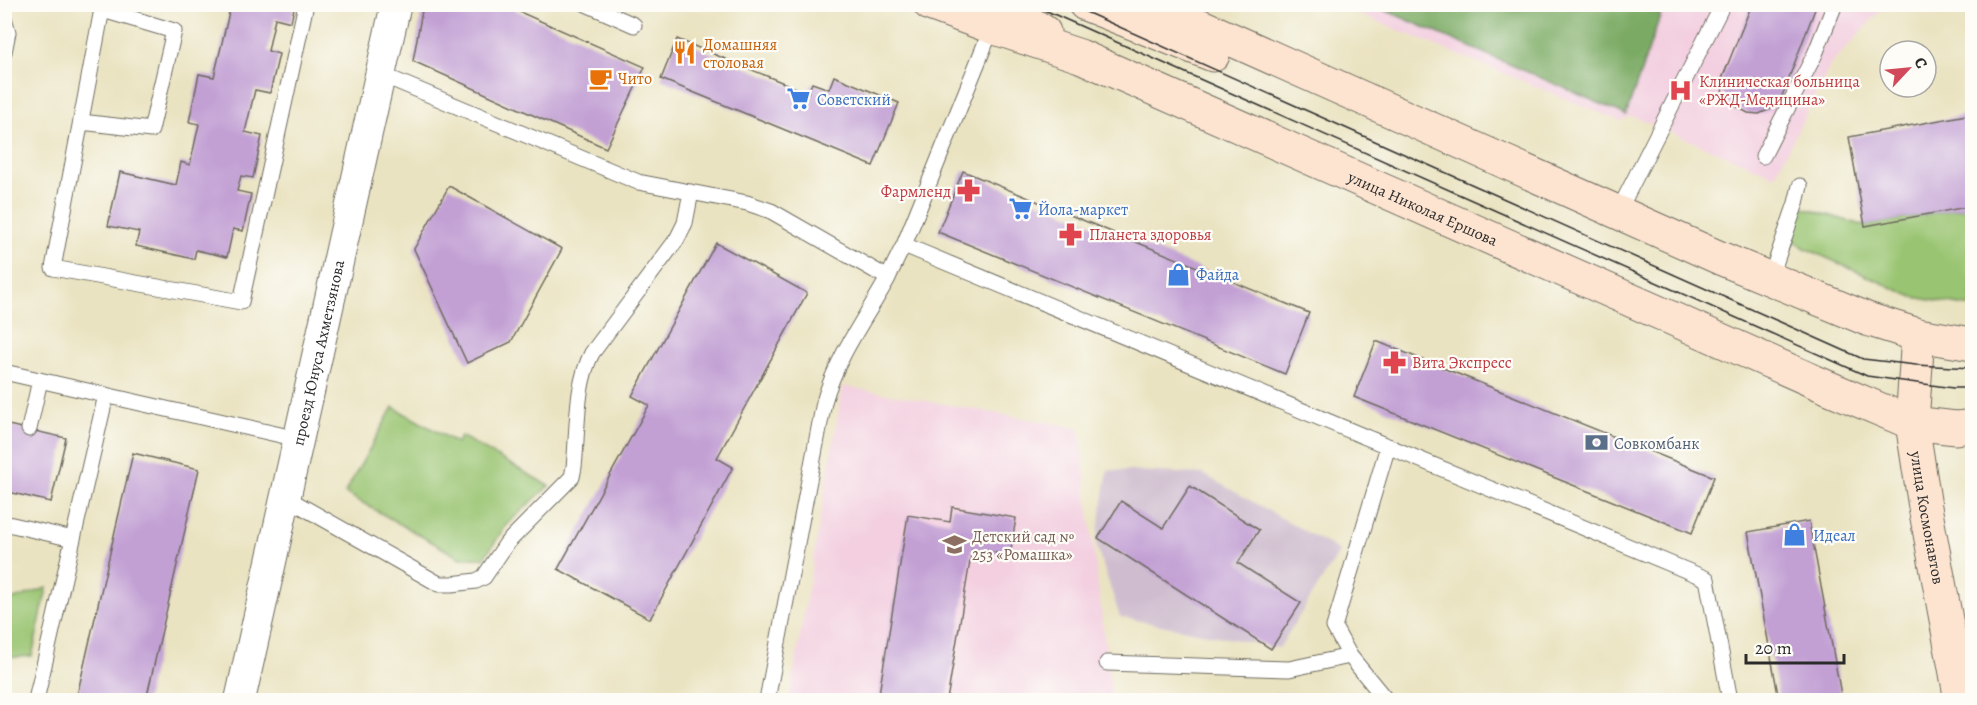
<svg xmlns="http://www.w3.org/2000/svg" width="1977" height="705" font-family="Alegreya,serif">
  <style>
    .built { fill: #f3cfe0 }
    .industrial { fill: #cfbdcf }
    .green { fill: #99c471; stroke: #62784e; stroke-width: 1.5 }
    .forest { fill: #7aaa63; stroke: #526a47; stroke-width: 1.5 }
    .building { fill: #c2a0d4 }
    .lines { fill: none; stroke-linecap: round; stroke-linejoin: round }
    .lane-casing { stroke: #6e6b60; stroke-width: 17 }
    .street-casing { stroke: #6e6b60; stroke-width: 32 }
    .secondary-casing { stroke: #6e6b60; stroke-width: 35 }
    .lane { stroke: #fff; stroke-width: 15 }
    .street { stroke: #fff; stroke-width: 30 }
    .secondary { stroke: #fde4d0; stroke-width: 33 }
    .tram { stroke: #2b2b2b; stroke-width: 1.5 }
    .labels { text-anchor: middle; stroke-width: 4.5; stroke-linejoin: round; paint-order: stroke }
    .food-label { font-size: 16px; fill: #c56008; stroke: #fdfcf7; text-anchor: start }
    .health-label { font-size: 16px; fill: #be3a42; stroke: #fdfcf7; text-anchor: start }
    .shop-label { font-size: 16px; fill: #366cbe; stroke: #fdfcf7; text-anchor: start }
    .street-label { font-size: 16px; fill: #2b2b2b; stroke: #fdfcf7 }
    .service-label { font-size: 16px; fill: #4e5e75; stroke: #fdfcf7; text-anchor: start }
    .education-label { font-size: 16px; fill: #785e54; stroke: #fdfcf7; text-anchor: start }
  </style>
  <rect width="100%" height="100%" fill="#fdfcf7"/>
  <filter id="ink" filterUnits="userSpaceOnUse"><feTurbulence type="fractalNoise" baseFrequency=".0167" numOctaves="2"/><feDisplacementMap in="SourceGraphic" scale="12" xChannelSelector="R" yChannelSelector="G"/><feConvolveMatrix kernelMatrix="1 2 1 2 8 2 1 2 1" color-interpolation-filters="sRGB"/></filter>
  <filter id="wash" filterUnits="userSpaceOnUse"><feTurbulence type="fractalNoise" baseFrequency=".008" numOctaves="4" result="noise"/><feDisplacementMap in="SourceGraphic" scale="24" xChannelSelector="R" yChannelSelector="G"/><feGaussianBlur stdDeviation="1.35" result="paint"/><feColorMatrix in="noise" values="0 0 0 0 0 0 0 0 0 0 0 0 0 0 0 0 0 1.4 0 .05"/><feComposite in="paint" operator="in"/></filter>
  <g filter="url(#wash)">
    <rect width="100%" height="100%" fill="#eae3c1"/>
    <path class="built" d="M1337 5H1886L1831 64 1775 176 1632 116 1620 121Z
      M843 386 1079 428 1112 700H789Z"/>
    <path class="industrial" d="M1108 470 1203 474 1340 551 1279 648 1120 617 1096 544Z"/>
    <path class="green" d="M1972 206V307L1913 297 1805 248 1790 238 1801 207 1865 226Z
      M393 407 457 443 461 436 549 486 507 524 484 558H460L345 493Z
      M47 588 32 656 5 658V602Z"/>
    <path class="forest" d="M1373 5H1664L1626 115Z"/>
    <g id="blocks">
      <path class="building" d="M231 4H295L291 22 275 18 268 51 279 54 270 93 255 90 245 132 262 136 253 178 241 176 237 191 251 194 243 231 233 229 227 257 196 250 194 259 136 246 139 232 108 226 120 172 176 185 181 162 190 165 199 124 189 122 199 74 214 77Z
        M1752 4H1817L1782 96 1773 108 1759 114 1748 113 1728 102 1723 93 1721 81Z
        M423 5H504L645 67 606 148 413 61Z
        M677 39 808 93 812 83 829 89 834 76 899 103 873 166 661 79Z
        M1972 114V206L1865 226 1849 137Z
        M963 171 1309 313 1285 374 938 232Z
        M449 186 562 249 511 342 467 363 414 249Z
        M716 243 807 293 717 458 733 467 650 619 558 569 649 405 632 396Z
        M1376 341 1714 477 1692 533 1354 397Z
        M4 424 66 438 51 502 4 491Z
        M133 453 199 469 146 700H76Z
        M1190 486 1259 530 1238 563 1301 603 1271 649 1098 538 1121 501 1163 528Z
        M952 507 1016 518 1010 555 972 549 947 700H878L908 515 950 522Z
        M1809 521 1842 700H1779L1748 532Z
        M1275 693 1306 696 1305 700H1274Z"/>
    </g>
  </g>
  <g filter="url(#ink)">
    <use href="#blocks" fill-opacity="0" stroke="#6e6b60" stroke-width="1.5"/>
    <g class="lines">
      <defs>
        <path id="lane" d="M103 4 53 268 241 302 306 4
          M586 4 634 25
          M4 18 8 32 4 52
          M380 74 638 182 747 203 771 211 888 278
          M81 122 151 130 174 31 103 10
          M1763 156 1815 54 1835 4
          M1617 214 1723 4
          M904 245 1707 579 1730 700
          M1770 279 1796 203 1800 186
          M4 372 298 439
          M29 429 40 380
          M285 497 439 584H452L476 581 484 577 507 543 572 477 574 467C578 431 575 385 592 353L677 239 685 223 691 192
          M4 523 73 539
          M1107 663 1289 669 1350 656
          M36 700 106 395
          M767 700 824 402C837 356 865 319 888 278 893 267 898 256 904 245L992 27
          M1386 700 1350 656 1334 627 1388 446"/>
        <g id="street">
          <path id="s1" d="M240 700 396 4"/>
        </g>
        <g id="secondary">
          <path id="s2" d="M930 4 992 27 1080 56 1820 384 1912 423 1956 428 1972 426"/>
          <path d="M1001 4 1044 32"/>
          <path d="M1085 4 1213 55"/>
          <path d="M1152 4 1720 258 1867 319 1918 335 1972 344"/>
          <path id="s3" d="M1918 335 1912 423 1925 507 1961 700"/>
        </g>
      </defs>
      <use href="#lane" class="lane-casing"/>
      <use href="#street" class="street-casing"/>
      <use href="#secondary" class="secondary-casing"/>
      <use href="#lane" class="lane"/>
      <use href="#street" class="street"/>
      <use href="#secondary" class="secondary"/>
      <path class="tram" d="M1031 4 1867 376 1953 388H1972
        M1068 4 1863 359 1916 365 1972 368"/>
    </g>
  </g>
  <defs>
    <symbol id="restaurant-bare" viewBox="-9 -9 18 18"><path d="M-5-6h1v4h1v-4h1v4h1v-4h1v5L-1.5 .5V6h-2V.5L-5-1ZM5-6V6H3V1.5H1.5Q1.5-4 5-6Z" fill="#e8710a" stroke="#fdfcf7" stroke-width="2.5" paint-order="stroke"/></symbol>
    <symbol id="cafe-bare" viewBox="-9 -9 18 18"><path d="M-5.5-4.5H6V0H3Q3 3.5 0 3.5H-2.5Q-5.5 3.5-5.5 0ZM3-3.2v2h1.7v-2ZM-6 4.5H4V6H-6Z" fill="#e8710a" stroke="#fdfcf7" stroke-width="2.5" paint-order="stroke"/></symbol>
    <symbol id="hospital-bare" viewBox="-9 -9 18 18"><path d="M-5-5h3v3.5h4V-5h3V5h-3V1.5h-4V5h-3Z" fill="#e0444e" stroke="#fdfcf7" stroke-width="2.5" paint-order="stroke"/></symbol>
    <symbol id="supermarket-bare" viewBox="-9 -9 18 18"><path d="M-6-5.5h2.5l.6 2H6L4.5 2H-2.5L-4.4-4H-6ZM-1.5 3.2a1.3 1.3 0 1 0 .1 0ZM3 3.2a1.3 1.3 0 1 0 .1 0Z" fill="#3f7fe0" stroke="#fdfcf7" stroke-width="2.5" paint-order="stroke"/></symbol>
    <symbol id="pharmacy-bare" viewBox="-9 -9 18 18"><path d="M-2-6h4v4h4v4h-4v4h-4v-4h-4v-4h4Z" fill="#e0444e" stroke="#fdfcf7" stroke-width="2.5" paint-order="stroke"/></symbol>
    <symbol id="shop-bare" viewBox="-9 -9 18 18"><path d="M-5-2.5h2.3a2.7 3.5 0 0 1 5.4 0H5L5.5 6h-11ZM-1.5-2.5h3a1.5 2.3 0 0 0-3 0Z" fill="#3f7fe0" stroke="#fdfcf7" stroke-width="2.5" paint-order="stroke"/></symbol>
    <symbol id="bank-bare" viewBox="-9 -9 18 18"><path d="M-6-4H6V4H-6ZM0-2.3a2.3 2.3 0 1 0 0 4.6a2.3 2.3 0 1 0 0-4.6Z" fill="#5c6f8a" stroke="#fdfcf7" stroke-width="2.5" paint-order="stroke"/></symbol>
    <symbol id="school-bare" viewBox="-9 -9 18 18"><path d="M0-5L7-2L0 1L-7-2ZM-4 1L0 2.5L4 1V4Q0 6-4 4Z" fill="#8d6e63" stroke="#fdfcf7" stroke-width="2.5" paint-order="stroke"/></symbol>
  </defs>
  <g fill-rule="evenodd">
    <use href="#restaurant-bare" x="668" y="36" width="33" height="33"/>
    <use href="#cafe-bare" x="584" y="62" width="33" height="33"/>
    <use href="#hospital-bare" x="1664" y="74" width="33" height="33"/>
    <use href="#supermarket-bare" x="782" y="82" width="33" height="33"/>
    <use href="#pharmacy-bare" x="952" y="174" width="33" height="33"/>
    <use href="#supermarket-bare" x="1004" y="192" width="33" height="33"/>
    <use href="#pharmacy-bare" x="1054" y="218" width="33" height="33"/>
    <use href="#shop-bare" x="1162" y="258" width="33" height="33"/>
    <use href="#pharmacy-bare" x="1378" y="346" width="33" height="33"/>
    <use href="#bank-bare" x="1580" y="426" width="33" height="33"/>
    <use href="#shop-bare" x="1778" y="518" width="33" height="33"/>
    <use href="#school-bare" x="938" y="528" width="33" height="33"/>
  </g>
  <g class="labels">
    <g class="food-label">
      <text x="703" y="50">Домашняя<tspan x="703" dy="18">столовая</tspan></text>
      <text x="618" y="84">Чито</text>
    </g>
    <g class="health-label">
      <text x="1699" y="87">Клиническая больница<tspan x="1699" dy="18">«РЖД-Медицина»</tspan></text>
      <text x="951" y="197" text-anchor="end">Фармленд</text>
      <text x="1089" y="240">Планета здоровья</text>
      <text x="1412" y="368">Вита Экспресс</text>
    </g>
    <g class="shop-label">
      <text x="817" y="105">Советский</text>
      <text x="1038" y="215">Йола-маркет</text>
      <text x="1196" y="280">Файда</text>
      <text x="1813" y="541">Идеал</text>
    </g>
    <g class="street-label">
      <text dy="6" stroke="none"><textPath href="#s2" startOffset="534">улица Николая Ершова</textPath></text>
      <text dy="6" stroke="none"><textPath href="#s1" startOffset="356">проезд Юнуса Ахметзянова</textPath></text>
      <text dy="6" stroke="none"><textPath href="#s3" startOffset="184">улица Космонавтов</textPath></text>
    </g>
    <g class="service-label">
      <text x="1614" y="449">Совкомбанк</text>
    </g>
    <g class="education-label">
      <text x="972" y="542">Детский сад №<tspan x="972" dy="18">253 «Ромашка»</tspan></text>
    </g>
  </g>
  <rect width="1977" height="705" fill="none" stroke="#fdfcf7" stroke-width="24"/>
  <g transform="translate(1908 69) rotate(64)"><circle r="28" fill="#fdfcf7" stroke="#a9a8a5" stroke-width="1.5"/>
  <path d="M0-4.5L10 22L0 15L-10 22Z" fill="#d1495b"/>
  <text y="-9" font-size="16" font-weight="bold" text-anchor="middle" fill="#2b2b2b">С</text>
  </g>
  <path d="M1746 654v9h98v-9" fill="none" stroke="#2b2b2b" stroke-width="3"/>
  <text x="1755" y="654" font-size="18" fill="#2b2b2b" stroke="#fdfcf7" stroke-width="4.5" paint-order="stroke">20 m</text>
</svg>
